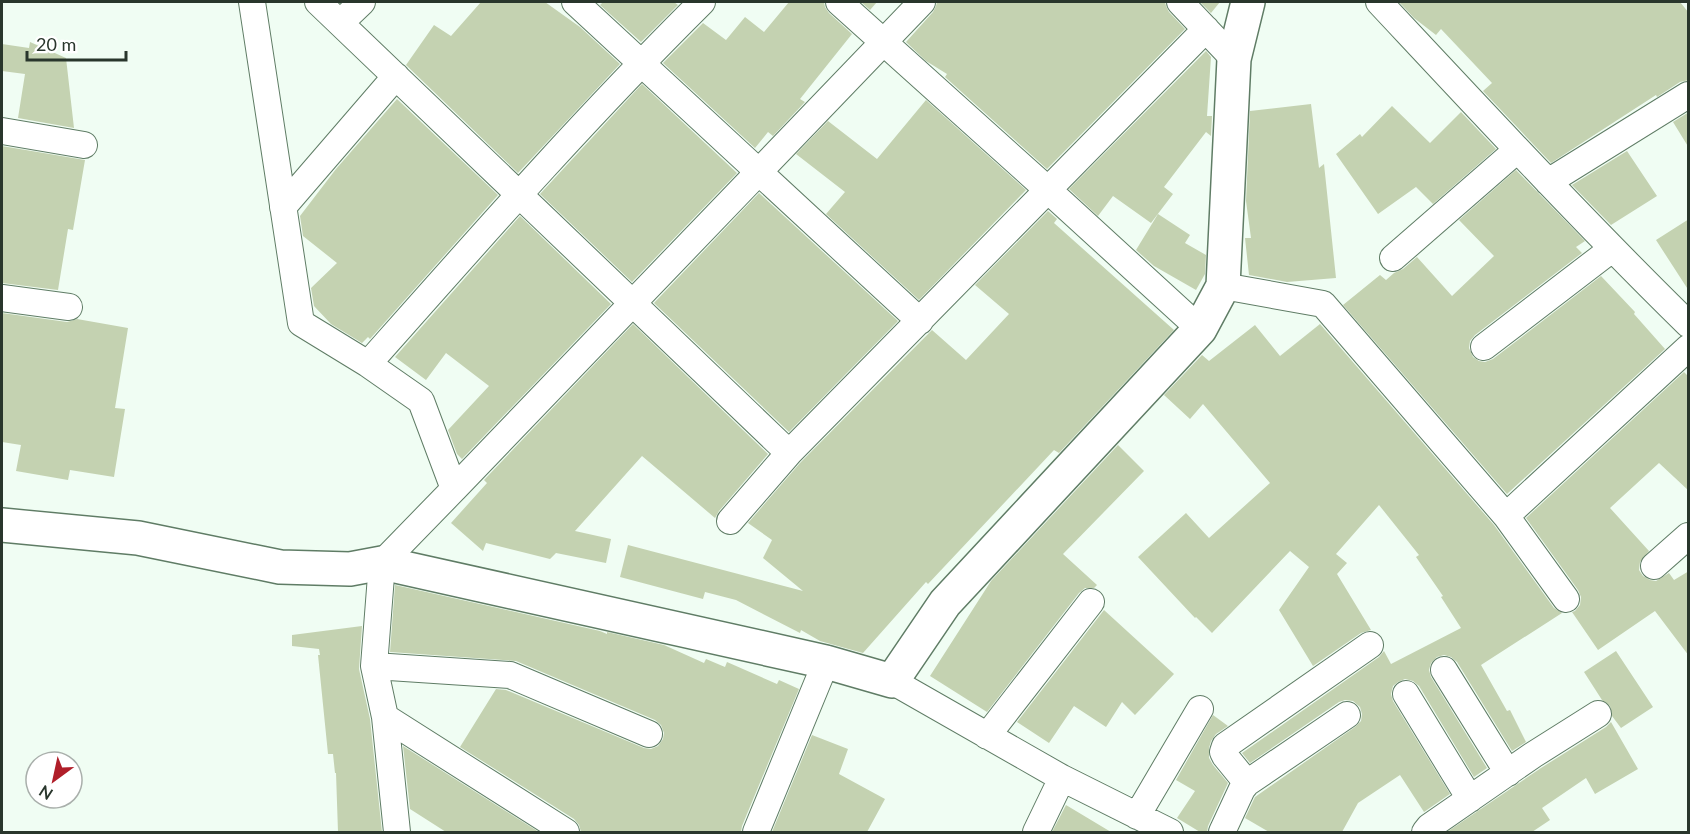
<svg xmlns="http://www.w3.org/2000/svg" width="1690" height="834" font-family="Lato,sans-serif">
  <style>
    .building { fill: #c4d2b1 }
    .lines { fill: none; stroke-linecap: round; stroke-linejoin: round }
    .street-casing { stroke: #5f7c65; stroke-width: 28 }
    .secondary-casing { stroke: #5f7c65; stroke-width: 36 }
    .street { stroke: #fff; stroke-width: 26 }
    .secondary { stroke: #fff; stroke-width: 33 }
  </style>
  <rect width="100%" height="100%" fill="#f0fdf3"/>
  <path class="building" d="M481 2H545L580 27 620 64 518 173 406 65 434 25 451 36Z
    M603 2H674L678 5 641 42 600 5Z
    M789 2H824L825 7 829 13 852 34 800 99 805 102 773 136 768 132 755 148 663 63 703 23 726 40 745 17 764 32Z
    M861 2H877L870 10Z
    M937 2H1165L1166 6 1169 12 1185 29 1047 169 945 77 947 74 926 61 906 42 933 12 936 6Z
    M1200 2H1220L1211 13Z
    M1399 2H1680L1689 13V80L1680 82 1657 97 1656 95 1551 163 1483 91 1492 83 1441 29 1436 35 1414 18Z
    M30 42 66 58 74 128 18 118 25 74 2 71V44L29 48Z
    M1206 51 1211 57 1207 116H1212L1211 136 1206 132 1164 187 1173 194 1151 223 1113 196 1098 216 1069 189Z
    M642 84 737 173 632 282 540 194Z
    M397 99 498 195 370 339 368 337 362 343 331 324 314 306 311 288 337 263 303 236 300 216 336 169Z
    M926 100 1026 190 919 300 826 214 845 192 796 154 828 121 877 159Z
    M1311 104 1319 168 1324 164 1336 278 1287 282 1249 275 1245 238H1251L1246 201 1250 111Z
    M1392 106 1430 143 1461 112 1496 149 1433 204 1416 187 1378 214 1336 154 1360 134 1362 137Z
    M1689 112V148L1673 122Z
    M2 146 85 160 73 230 68 229 58 290 2 283Z
    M1627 151 1657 196 1611 225 1572 185Z
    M1516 170 1585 241 1576 247 1582 253 1475 335 1470 341 1469 348 1473 357 1479 361 1485 362 1493 359 1601 276 1635 312 1634 314 1665 349 1507 494 1343 305 1380 275 1386 280 1394 273 1403 269 1417 257 1452 296 1494 256 1459 220Z
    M759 193 898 321 789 432 654 303Z
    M1048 211 1057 219 1054 223 1174 330 1059 453 1054 450 928 584 926 582 863 653 820 641 801 630 800 633 736 600 705 592 703 599 620 577 628 545 803 591 763 558 772 540 748 523 800 463 932 330 966 360 1009 314 975 285Z
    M1158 214 1190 235 1185 243 1206 255 1205 274 1196 290 1154 266 1136 250Z
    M520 216 611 304 462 459 457 454 448 430 489 386 446 353 426 380 395 357Z
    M1689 219V291L1656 240Z
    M2 313 67 322 77 319 128 328 115 408 125 409 114 477 70 470 68 480 16 471 21 445 2 442Z
    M633 324 768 454 719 511 715 518 642 456 575 531 611 539 606 563 556 553 550 559 486 543 483 551 451 523 487 483 484 480Z
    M1320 324 1494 525 1554 608 1562 613 1481 665 1507 711 1510 710 1526 742 1512 751 1457 662 1451 657 1444 655 1437 657 1431 663 1429 670 1431 677 1487 768 1474 777 1419 686 1413 681 1405 679 1398 682 1393 686 1391 694 1393 701 1450 794 1424 812 1400 775 1358 803 1342 832H1269L1245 818 1255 797 1355 727 1361 721 1362 714 1360 707 1353 701 1345 700 1339 702 1250 763 1242 753 1379 657 1384 651 1391 664 1461 628 1441 597 1443 596 1416 557 1419 555 1379 505 1336 554 1347 563 1337 574 1371 630 1361 633 1313 666 1279 610 1309 567 1290 551 1212 633 1196 617 1195 618 1138 557 1186 513 1209 538 1270 483 1203 404 1190 419 1164 395 1202 355 1209 361 1255 325 1280 356Z
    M1684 372 1689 377V491L1659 463 1610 508 1649 551 1640 562 1639 570 1643 576 1650 580 1656 581 1669 573 1674 580 1689 571V656L1655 611 1598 650 1572 612 1575 611 1580 605 1581 597 1578 590 1526 518Z
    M1118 445 1144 471 1063 554 1097 585 1094 588H1085L1079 593 987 712 930 676 991 581Z
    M395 585 600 631 607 634V632L664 645 704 663 706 659 725 667 727 662 777 684 779 680 799 689 742 826 741 832H581L579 825 574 819 460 747 496 689 506 690 644 748 651 749 658 746 663 739 664 733 661 725 655 720 516 661 390 652Z
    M1104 610 1174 674 1135 715 1122 702 1106 727 1074 706 1049 743 1017 722Z
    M362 626 359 669 370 719 382 832H338L336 773H335L333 754H328L318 655H320L319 649 292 646V635Z
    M1616 651 1653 707 1621 728 1612 716 1610 706 1602 700 1584 672Z
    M1213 715 1228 726 1216 734 1211 741 1209 748V758L1213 765 1228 783 1208 826 1207 832H1200L1177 818 1195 791 1176 780Z
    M1611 722 1638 769 1595 794 1586 778 1542 808 1550 820 1532 832H1447L1541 768 1606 727Z
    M812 735 848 749 839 774 885 799 867 832H772Z
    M403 746 539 832H446L410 809Z
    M1066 805 1111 832H1052Z"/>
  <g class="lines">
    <defs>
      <path id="street" d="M252 2 301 323 368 364 421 401 454 489 382 563 374 666 385 717 397 832
        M318 2 789 453
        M575 2 920 321
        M839 2 1048 190 1200 329
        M1180 2 1234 59
        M1379 2C1481 111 1582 220 1688 324
        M340 23 362 2
        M2 131 84 145
        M1548 182 1688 95
        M283 207 396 76
        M1393 258 1517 150
        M1223 286 1323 304 1506 516 1566 599
        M2 298 69 307
        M1484 347 1612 249
        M368 364C477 241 585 118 702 2
        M454 489 922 2
        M1506 516 1688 348
        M730 521 789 453 1206 29
        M1654 566 1688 536
        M374 666 510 675 649 734
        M1444 670 1508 773
        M892 681 1062 778 1170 832
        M1406 694 1470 799
        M385 717 566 832
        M987 736 1091 602
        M1247 783 1225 756 1223 752 1225 746 1370 645
        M1137 816 1200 709
        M756 832 826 662
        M1036 832 1062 778
        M1222 832 1242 789 1247 783 1347 715
        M1425 832 1429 827 1533 755 1598 714"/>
      <path id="secondary" d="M2 525 138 538 280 567 350 569 382 563 826 662 892 681 945 603 1200 329 1223 286 1234 59 1248 2"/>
    </defs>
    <use href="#street" class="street-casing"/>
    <use href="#secondary" class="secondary-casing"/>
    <use href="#street" class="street"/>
    <use href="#secondary" class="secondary"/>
  </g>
  <rect width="1690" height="834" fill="none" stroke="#29362c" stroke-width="6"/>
  <g transform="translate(54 780) rotate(213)"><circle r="28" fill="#ffffff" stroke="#a9afab" stroke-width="1.5"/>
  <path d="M0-4.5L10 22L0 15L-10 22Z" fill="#b01e29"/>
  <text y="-9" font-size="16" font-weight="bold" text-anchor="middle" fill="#29362c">N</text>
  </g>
  <path d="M27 51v9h99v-9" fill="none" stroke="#29362c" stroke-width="3"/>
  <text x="36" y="51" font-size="18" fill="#29362c" stroke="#ffffff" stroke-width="4.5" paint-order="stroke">20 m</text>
</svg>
